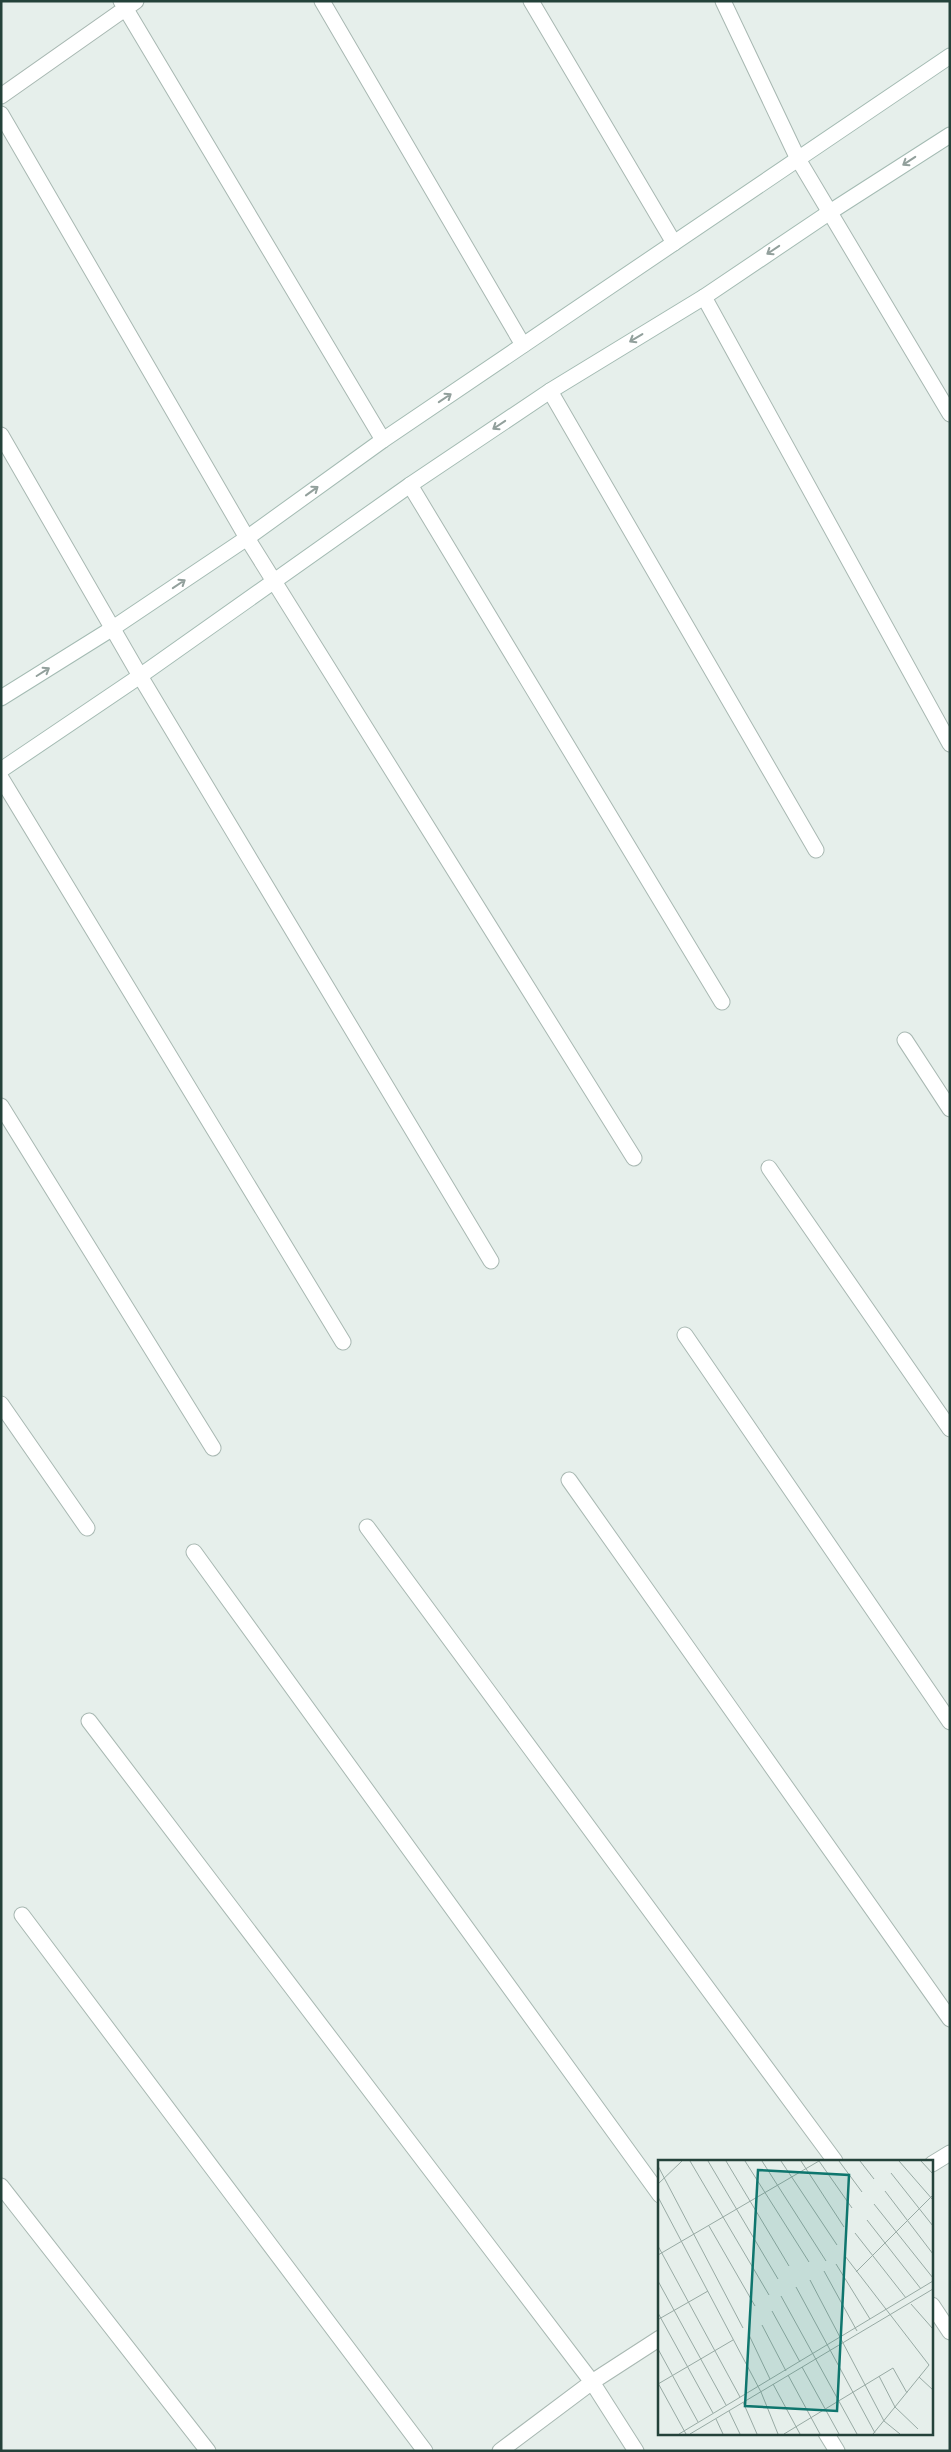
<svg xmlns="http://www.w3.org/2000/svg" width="951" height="2452" font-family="Karla,sans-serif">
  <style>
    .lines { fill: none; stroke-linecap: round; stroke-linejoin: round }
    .minor-casing { stroke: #a8b8b2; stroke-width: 17 }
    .tertiary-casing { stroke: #a8b8b2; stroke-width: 17 }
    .secondary-casing { stroke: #a4bbb3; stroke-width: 17 }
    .minor { stroke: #fff; stroke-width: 15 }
    .tertiary { stroke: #fff; stroke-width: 15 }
    .secondary { stroke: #fff; stroke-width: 15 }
    .oneway { stroke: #92a09c }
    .inset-road { fill: none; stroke: #98aaa4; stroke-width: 1 }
    .view { fill: #0f766e; fill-opacity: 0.15; stroke: #0f766e; stroke-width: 2.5 }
    .inset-edge { fill: none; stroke: #24423a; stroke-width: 2.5 }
  </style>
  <rect width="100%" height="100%" fill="#e6efeb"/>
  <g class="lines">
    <defs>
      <path id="minor" d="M121 1 383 440
        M322 1 523 345
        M531 1 674 243
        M723 1 798 159
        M1 96 136 1
        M1 114 247 538 634 1158
        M704 297 950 744
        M550 391 816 850
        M1 435 140 676 491 1261
        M410 485 722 1002
        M1 778 343 1342
        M905 1040 950 1109
        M1 1106 213 1448
        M769 1168 950 1429
        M685 1335 950 1722
        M1 1404 87 1528
        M569 1480 950 2019
        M367 1527 835 2161
        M194 1552 660 2195
        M89 1721 592 2382 636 2451
        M22 1915 425 2451
        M932 2164 950 2153
        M1 2186 208 2451
        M932 2305 950 2332
        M826 2433 837 2451
        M500 2451 592 2382 660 2338"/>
      <path id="tertiary" d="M798 159 950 414"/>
      <path id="secondary" d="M1 698 113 628 247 538 383 440 950 56
        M1 770 140 676 410 485 550 391 704 297 830 212 950 135"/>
    </defs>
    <use href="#minor" class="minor-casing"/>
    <use href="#tertiary" class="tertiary-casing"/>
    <use href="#secondary" class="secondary-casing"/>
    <use href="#minor" class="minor"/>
    <use href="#tertiary" class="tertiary"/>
    <use href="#secondary" class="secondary"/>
  </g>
  <defs><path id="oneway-shaft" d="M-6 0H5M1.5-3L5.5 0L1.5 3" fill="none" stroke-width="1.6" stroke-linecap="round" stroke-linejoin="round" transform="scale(1.25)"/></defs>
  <g class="oneway">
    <use href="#oneway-shaft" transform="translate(909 161) rotate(147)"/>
    <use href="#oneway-shaft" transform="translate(773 250) rotate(146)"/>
    <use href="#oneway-shaft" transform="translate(636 338) rotate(149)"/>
    <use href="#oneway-shaft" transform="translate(445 398) rotate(-34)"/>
    <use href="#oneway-shaft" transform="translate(499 425) rotate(146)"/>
    <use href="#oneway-shaft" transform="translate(312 491) rotate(-36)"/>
    <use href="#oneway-shaft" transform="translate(179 584) rotate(-34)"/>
    <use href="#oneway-shaft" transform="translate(43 672) rotate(-32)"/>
  </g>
  <g transform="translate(658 2160)">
    <rect width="275" height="275" fill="#e6efeb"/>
    <path class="inset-road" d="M32 1 111 135M50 1 120 119M68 1 131 106M87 1 151 102M104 1 168 101M123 1 179 85M143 1 186 67M161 1 194 48M181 1 204 32M202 1 216 19M241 1 275 40M263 1 275 14M0 6 85 168M233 13 275 66M0 24 24 1M227 31 275 94M0 37 103 232 120 274M216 44 275 118M209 60 263 129M51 66 97 146M197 73 248 138M0 86 82 237M0 95 161 1M187 96 271 205 215 274M178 104 212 159M166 111 199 171M198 112 275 35M152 120 226 261 242 274M0 121 68 245M138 127 217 273M123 136 199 274M253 144 275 169M114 151 142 202M0 153 55 253M1 159 50 131M104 165 128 211M91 175 112 219M0 189 40 262M144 207 181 274M130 215 162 274M221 216 237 247 260 269M261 217 275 230M0 223 28 274M0 224 75 180M115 224 142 274M85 242 99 274M71 251 82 274M58 259 65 274M21 274 275 121M32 274 275 129M126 274 235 208 249 233"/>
    <path class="view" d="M100 10 191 15 179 251 87 246Z"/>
    <rect width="275" height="275" class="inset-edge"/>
  </g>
  <rect width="951" height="2452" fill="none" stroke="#24423a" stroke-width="5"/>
</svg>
